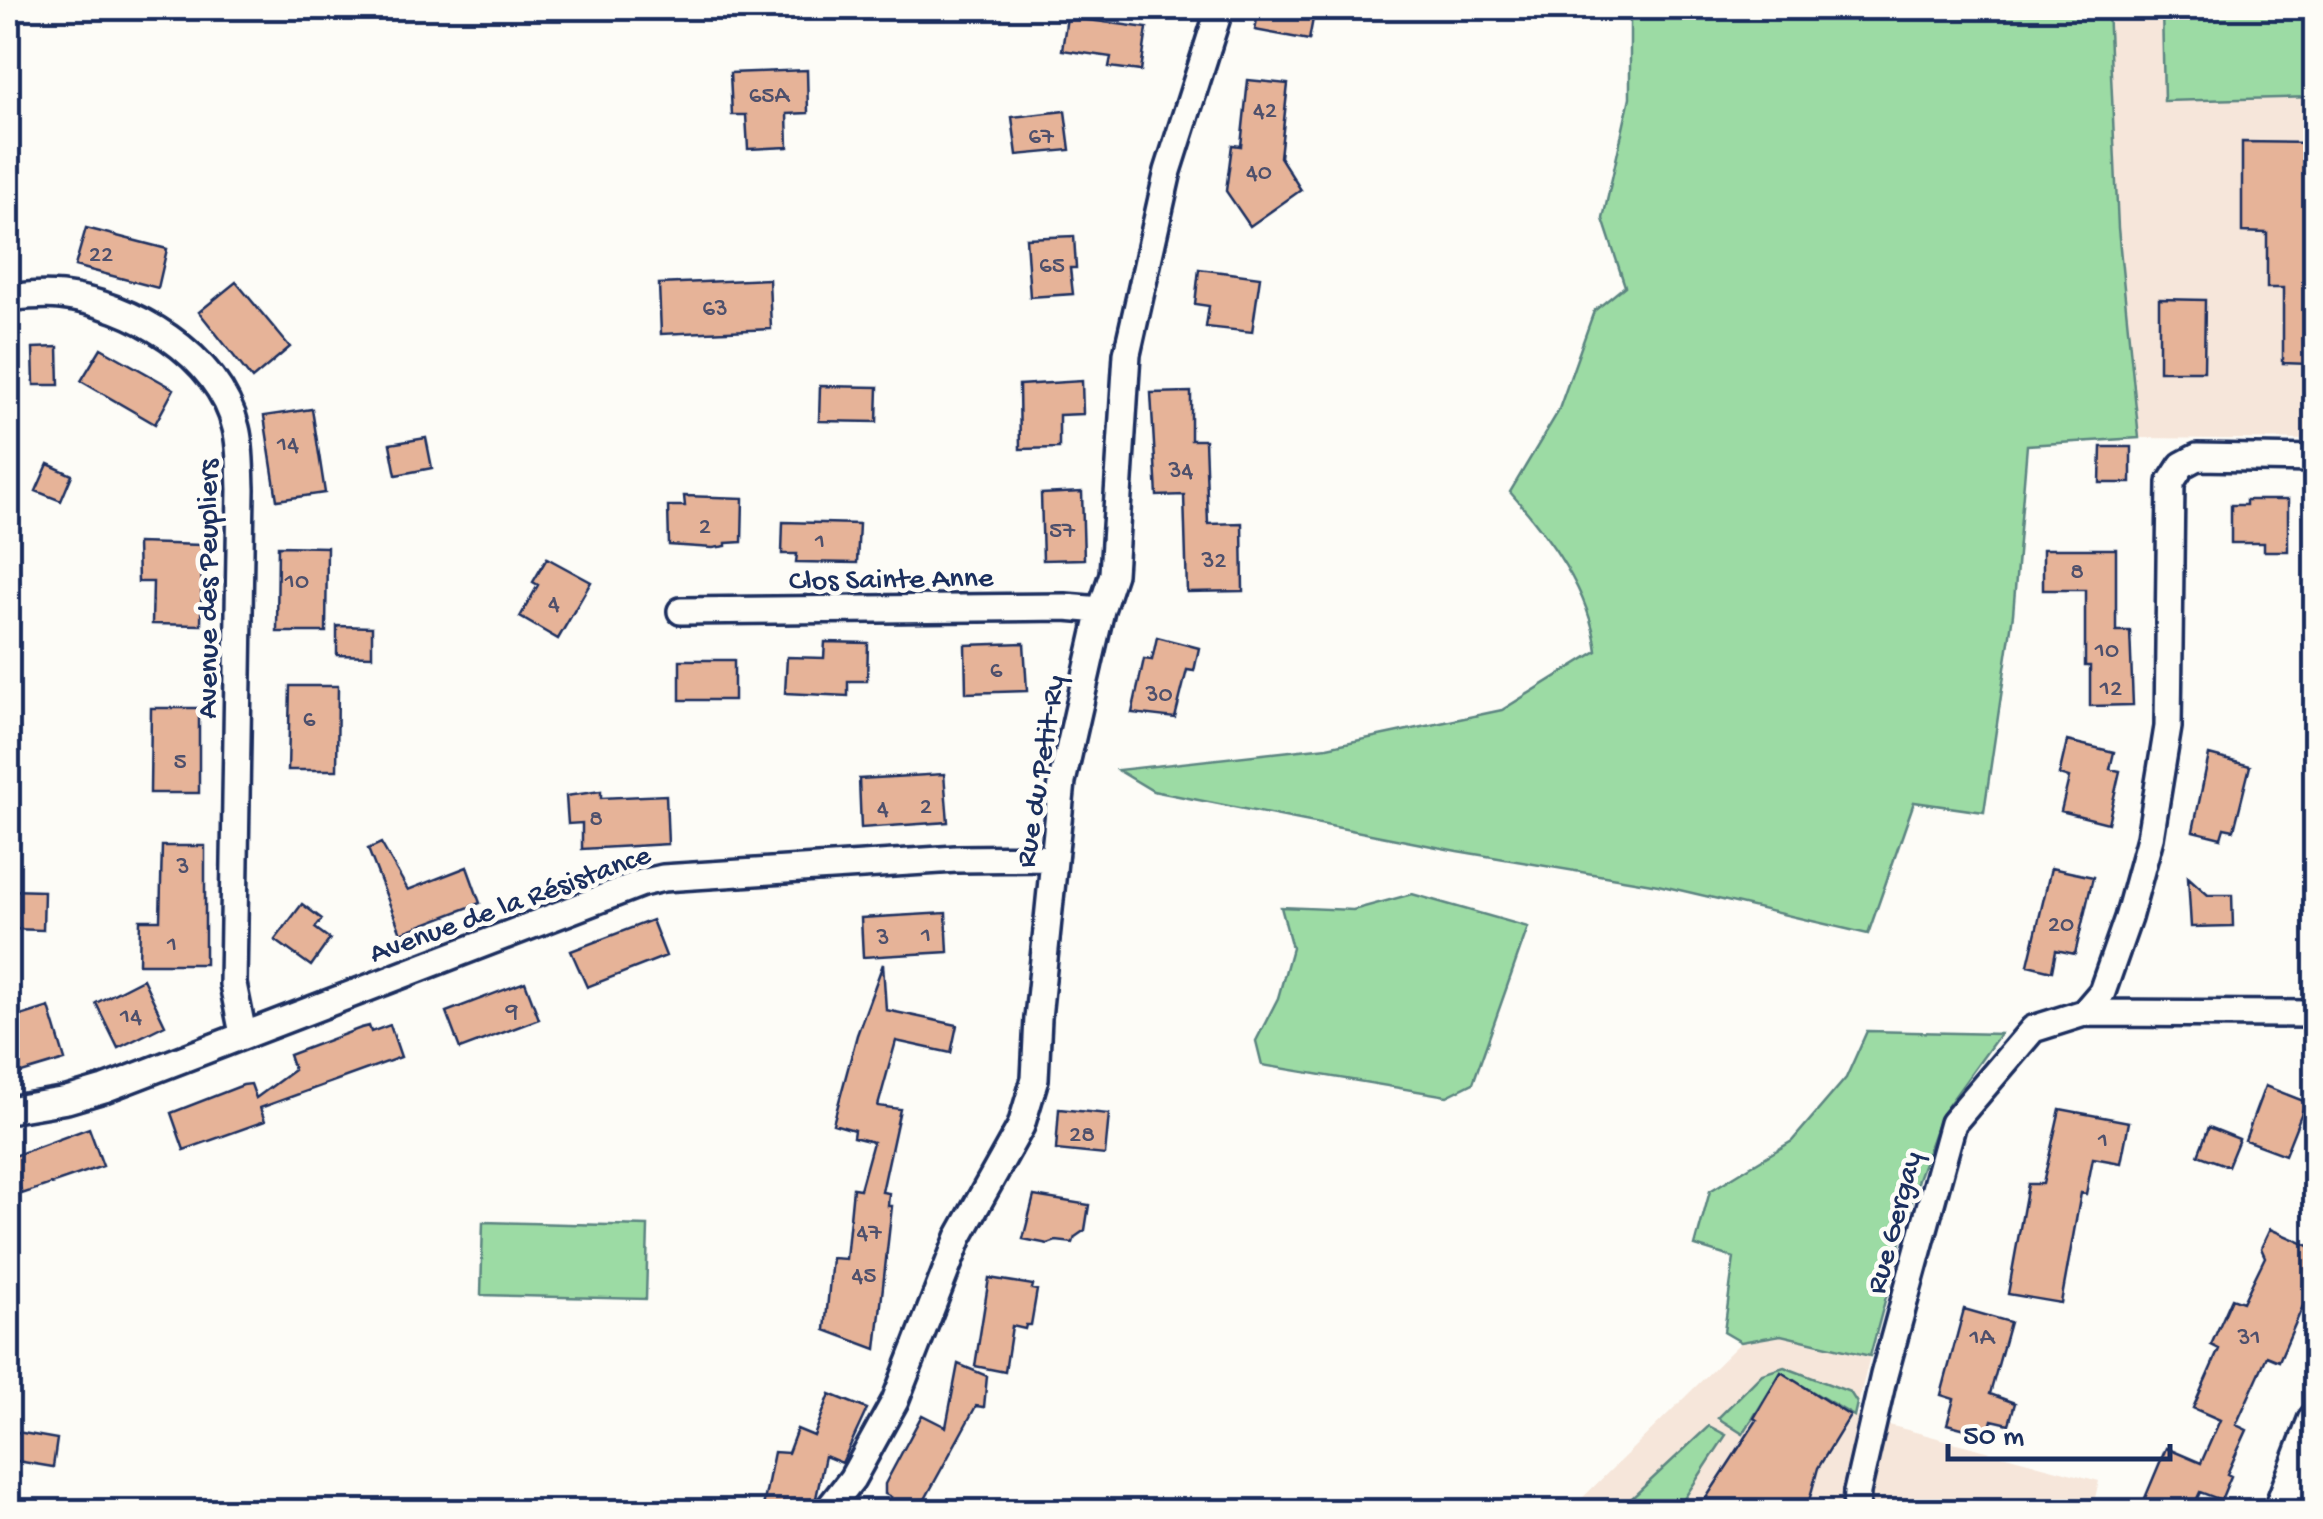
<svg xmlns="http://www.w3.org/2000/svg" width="2323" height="1519" font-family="'Gochi Hand',sans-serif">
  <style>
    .built { fill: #f6e6da }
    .green { fill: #9cdba4; stroke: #5c8581; stroke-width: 2.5 }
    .building { fill: #e6b398; stroke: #1b2f5e; stroke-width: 2.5 }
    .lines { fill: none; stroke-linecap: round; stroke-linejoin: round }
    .street-casing { stroke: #1b2f5e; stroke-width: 32 }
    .secondary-casing { stroke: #1b2f5e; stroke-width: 42 }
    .street { stroke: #fdfcf7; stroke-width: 25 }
    .secondary { stroke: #fdfcf7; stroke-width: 35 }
    .labels { text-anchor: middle; stroke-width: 9; stroke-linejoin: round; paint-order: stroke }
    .number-label { font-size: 25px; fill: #4e506c }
    .street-label { font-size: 30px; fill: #1b2f5e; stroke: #fdfcf7 }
  </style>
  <rect width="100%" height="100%" fill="#fdfcf7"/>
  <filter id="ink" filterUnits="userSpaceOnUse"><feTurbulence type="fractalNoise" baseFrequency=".01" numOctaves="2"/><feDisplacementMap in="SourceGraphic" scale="20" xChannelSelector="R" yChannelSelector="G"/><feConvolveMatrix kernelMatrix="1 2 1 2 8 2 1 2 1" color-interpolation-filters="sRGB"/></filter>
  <g filter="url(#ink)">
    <path class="built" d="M2108 8H2315V440L2139 438 2118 228Z
      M1781 1335 1870 1356 1855 1416 2099 1481 2092 1511 1568 1512 1741 1342Z"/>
    <path class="green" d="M1630 8H2108L2118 228 2139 438 2027 445 2013 614 1984 812 1914 802 1868 934 1658 885 1457 851 1153 791 1118 770 1327 747 1502 710 1597 651C1590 592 1549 536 1510 492L1558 412 1594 311 1625 286 1603 219 1630 97Z
      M2162 8H2315V97L2164 101Z
      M1412 894 1528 927 1473 1083 1447 1096 1262 1065 1256 1041 1278 998 1292 948 1281 907 1353 910Z
      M1867 1031 2000 1034 1941 1115 1918 1179 1870 1356 1781 1335 1741 1342 1724 1332 1734 1258 1695 1246 1710 1191 1792 1141 1846 1078Z
      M483 1222 648 1226 646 1299 481 1295Z
      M1784 1367 1850 1392 1857 1403 1854 1416 1781 1373 1743 1434 1718 1418 1762 1374Z
      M1709 1426 1726 1435 1676 1511H1618Z"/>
    <path class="building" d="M1259 8H1315L1309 40 1255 30Z
      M1067 17 1147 28 1141 71 1109 67 1111 57 1062 50Z
      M807 70 808 113 787 114 788 147 748 149 746 115H732L730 73Z
      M1248 80 1288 84 1280 157 1301 190 1250 226 1226 191 1232 145 1241 146Z
      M1065 111 1070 150 1017 155 1012 117Z
      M2242 142 2316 143V360H2309V364L2283 363V288H2267V233L2242 232Z
      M86 228 167 249 158 288 75 266Z
      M1074 236 1076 268H1070L1073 294 1030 297 1026 238Z
      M1199 269 1260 277 1252 332 1206 327 1209 306 1195 304Z
      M769 279 771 329 661 334 659 284Z
      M236 282 290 347 252 379 199 312Z
      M2159 299 2205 300 2204 371H2159Z
      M58 347 59 385H34L33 348Z
      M101 348 174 389 155 424 81 381Z
      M1082 381 1083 414 1059 415V448L1020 449 1019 385Z
      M820 386 878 387 877 422 819 421Z
      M1191 392V440H1205L1208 524 1242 523 1243 591 1187 592 1184 495 1157 496 1151 393Z
      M312 409 325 493 277 500 264 416Z
      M426 438 432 468 396 475 390 444Z
      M2101 447H2131V483H2100Z
      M48 464 72 475 61 501 36 491Z
      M1082 492 1084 559 1043 560 1041 494Z
      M684 496 743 498 742 542 726 543V546L713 548 669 545 668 506H685Z
      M2246 500H2288V551H2264V543H2231V505H2246Z
      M783 522 859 524 857 563 796 562 797 554H782Z
      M137 543 202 545 201 625 152 624 153 582H138Z
      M278 546 327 547 326 632H277Z
      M2043 549H2116V631H2130L2133 705 2090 706V666H2085V590H2043Z
      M547 558 591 582 558 639 520 617 538 585 533 582Z
      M337 626 372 627V656L337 655Z
      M1157 637 1199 648 1194 671 1187 670 1175 718 1132 713 1144 659 1152 660Z
      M825 642 868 643 867 681H848V696L785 693 787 657 824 658Z
      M1024 643 1027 691 966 693 965 645Z
      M680 660H734V700H680Z
      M290 686H338L337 770H288Z
      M151 708H199V793H150Z
      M2067 741 2114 752 2110 769 2120 771 2108 823 2061 811 2069 778 2059 775Z
      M2209 755 2250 766 2234 830 2224 828 2221 838 2193 831Z
      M944 774 948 822 861 828 859 779Z
      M601 791V798L666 795 668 844 582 849V823L568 824 566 796Z
      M381 843 408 890 467 867 480 903 401 933 368 849Z
      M162 846H205V964H139L140 920H160Z
      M2051 868 2093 877 2075 954 2056 950 2052 971 2028 965Z
      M2188 877 2208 895H2232L2233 926 2191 927Z
      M9 890 44 891 43 930 9 929Z
      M302 904 322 919 315 928 330 939 311 966 275 940Z
      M946 913 948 952 863 957 861 918Z
      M652 920 666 956 587 987 571 951Z
      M883 964 886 1010 957 1025 951 1053 896 1041 878 1106 900 1109 882 1192 889 1193 888 1206H892L876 1349 825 1330 832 1258 846 1259 853 1188 860 1189 873 1142 853 1137 854 1130 833 1124 857 1035Z
      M143 979 165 1025 118 1048 96 1003Z
      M525 982 539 1019 460 1049 446 1012Z
      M49 1007 65 1060 15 1075 8 1050V1020Z
      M390 1025 401 1057 260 1108 265 1121 184 1150 171 1113 243 1085 251 1084 256 1098 294 1070 289 1055 361 1028 369 1026 371 1032Z
      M2265 1086 2306 1102 2285 1155 2245 1140Z
      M1059 1109 1109 1114 1105 1155 1056 1150Z
      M2060 1109 2129 1122 2121 1163 2093 1158 2086 1194 2081 1193 2061 1303 2008 1294 2028 1184H2043Z
      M2209 1127 2239 1139 2228 1166 2198 1155Z
      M89 1128 103 1166 22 1194 8 1158Z
      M1034 1196 1089 1205 1085 1230 1075 1237 1073 1243 1056 1241 1048 1244 1023 1239Z
      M2270 1229 2316 1249V1276L2279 1361 2267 1356 2236 1425 2247 1430 2227 1474 2231 1476 2221 1500 2200 1492 2191 1512H2177L2145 1498 2166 1448 2201 1463 2220 1420 2193 1408 2219 1349 2211 1345 2232 1298 2243 1302 2265 1257 2261 1248Z
      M989 1278 1033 1285 1032 1289 1037 1290 1031 1325H1026L1025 1329 1012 1326 1005 1372 975 1366Z
      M1964 1309 2010 1322 1990 1394 2015 1403 2009 1424 1992 1420 1988 1435 1947 1424 1954 1399 1941 1395Z
      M958 1364 987 1376 984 1407 976 1406 918 1512H883L891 1497 885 1494V1484L922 1415 946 1427Z
      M1781 1372 1850 1416 1818 1468 1806 1512H1697L1757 1420 1754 1418Z
      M830 1394 867 1409 842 1463 825 1456 816 1498 810 1512H762L774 1452 788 1453 797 1429 814 1436Z
      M17 1432 57 1439 53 1467 11 1460Z"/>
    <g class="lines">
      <defs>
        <path id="street" d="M8 298C26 296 43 294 61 296 132 304 219 355 236 428 241 448 240 469 241 489L233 984 243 1034
          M681 611 1065 607 1101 610
          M2084 1013 2102 992 2128 918 2150 838 2168 727 2171 482 2182 465 2197 457 2316 459
          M8 1110 67 1100 104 1089 642 883 663 878 956 859 1053 858
          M826 1512 852 1479 895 1401 959 1237 1021 1126 1035 1079 1038 1018 1062 782 1101 610 1113 574 1127 354 1168 171 1220 8
          M1856 1512 1857 1492 1884 1375 1953 1123 2033 1029 2084 1013 2316 1014"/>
        <path id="secondary" d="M2281 1512 2316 1421"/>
      </defs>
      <use href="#street" class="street-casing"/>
      <use href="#secondary" class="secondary-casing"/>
      <use href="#street" class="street"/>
      <use href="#secondary" class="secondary"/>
    </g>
  </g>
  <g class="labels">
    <g class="number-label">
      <text x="769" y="102">65A</text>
      <text x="1265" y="117">42</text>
      <text x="1041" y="143">67</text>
      <text x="1259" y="179">40</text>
      <text x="101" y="261">22</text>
      <text x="1052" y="272">65</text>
      <text x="715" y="315">63</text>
      <text x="288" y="451">14</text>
      <text x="1181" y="477">34</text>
      <text x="705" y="533">2</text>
      <text x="1062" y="537">57</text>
      <text x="820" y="548">1</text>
      <text x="1214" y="567">32</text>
      <text x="2077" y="578">8</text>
      <text x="297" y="588">10</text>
      <text x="554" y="610">4</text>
      <text x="2107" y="657">10</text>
      <text x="996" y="677">6</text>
      <text x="2111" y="695">12</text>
      <text x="1159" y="701">30</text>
      <text x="309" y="726">6</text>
      <text x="180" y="768">5</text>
      <text x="926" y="813">2</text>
      <text x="883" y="815">4</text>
      <text x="596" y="825">8</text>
      <text x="183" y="873">3</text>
      <text x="2061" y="931">20</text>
      <text x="926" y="942">1</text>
      <text x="883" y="944">3</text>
      <text x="172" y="951">1</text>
      <text x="512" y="1017">9</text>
      <text x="131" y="1023">14</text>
      <text x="1082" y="1141">28</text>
      <text x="2103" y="1147">1</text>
      <text x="869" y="1239">47</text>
      <text x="864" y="1282">45</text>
      <text x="1982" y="1344">1A</text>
      <text x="2249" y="1344">31</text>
    </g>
    <g class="street-label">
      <text transform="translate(891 577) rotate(-1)" y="10">Clos Sainte Anne</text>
      <text transform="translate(206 589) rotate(-90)" y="10">Avenue des Peupliers</text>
      <text transform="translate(1038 771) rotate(-81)" y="10">Rue du Petit-Ry</text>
      <text transform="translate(509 902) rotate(-20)" y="10">Avenue de la Résistance</text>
      <text transform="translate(1892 1222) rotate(-75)" y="10">Rue Gergay</text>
    </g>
  </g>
  <rect width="2323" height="1519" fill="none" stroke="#fdfcf7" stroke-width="40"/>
  <rect x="20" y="20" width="2283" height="1479" fill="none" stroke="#1b2f5e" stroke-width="4" filter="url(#ink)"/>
  <path d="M1948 1444v15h222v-15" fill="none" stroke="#1b2f5e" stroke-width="5"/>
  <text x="1963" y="1444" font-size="30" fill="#1b2f5e" stroke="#fdfcf7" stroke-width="8" paint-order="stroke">50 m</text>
</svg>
